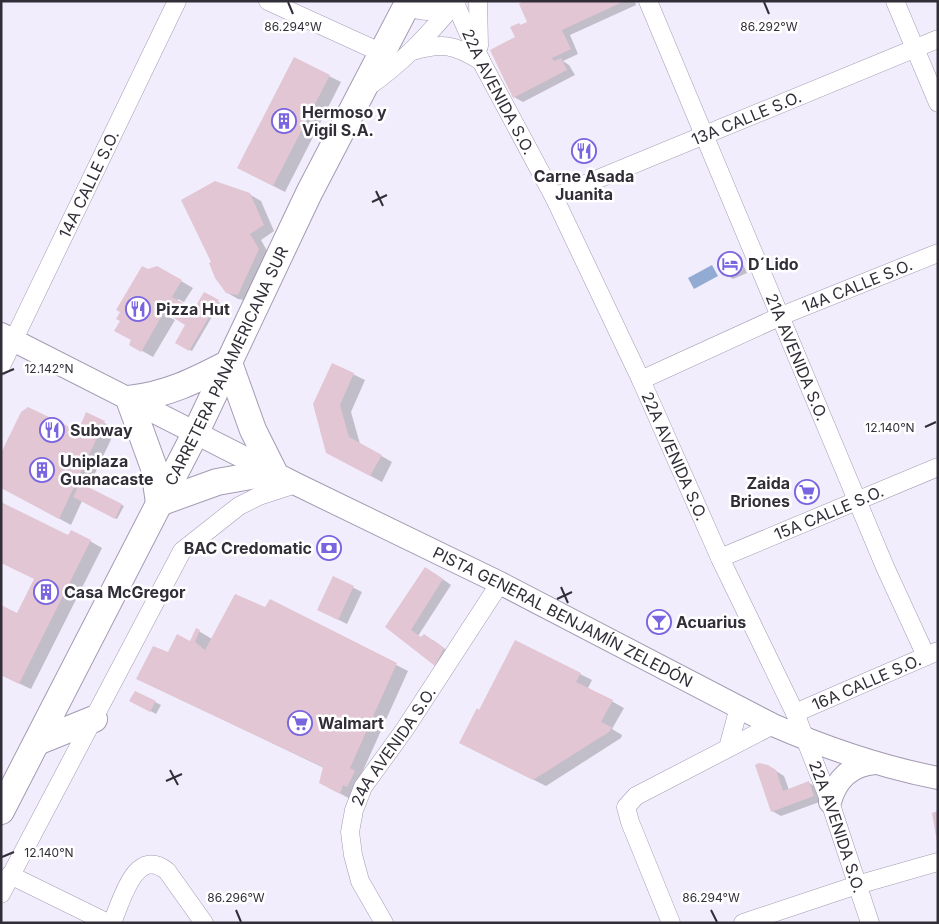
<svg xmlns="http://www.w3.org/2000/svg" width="939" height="924" font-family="Inter,sans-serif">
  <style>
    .water { fill: #91abd3 }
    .shadow { fill: #0003 }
    .building { fill: #e2c6d3 }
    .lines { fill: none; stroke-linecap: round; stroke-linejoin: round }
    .minor-casing { stroke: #a39bb3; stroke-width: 19 }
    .major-casing { stroke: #a39bb3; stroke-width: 24 }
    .highway-casing { stroke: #a39bb3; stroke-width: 28 }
    .minor { stroke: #fff; stroke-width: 18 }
    .major { stroke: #fff; stroke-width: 22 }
    .highway { stroke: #fff; stroke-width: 26 }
    .ticks { fill: none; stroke: #322e38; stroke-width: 2 }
    .labels { text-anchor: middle; stroke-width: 5; stroke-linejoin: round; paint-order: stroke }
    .street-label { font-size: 16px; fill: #322e38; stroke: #fff }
    .poi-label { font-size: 16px; font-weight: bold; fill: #322e38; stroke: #fff; text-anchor: start }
    .ticks-label { font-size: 12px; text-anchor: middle; fill: #322e38; stroke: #fff; stroke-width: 5; stroke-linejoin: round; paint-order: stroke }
  </style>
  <rect width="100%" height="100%" fill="#f2edfc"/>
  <path class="water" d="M712 265 718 276 694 289 688 278Z"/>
  <path class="shadow" d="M524 1H635L636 5 570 35 578 54 563 61 569 65 575 75 523 102 514 97 519 24 522 26 529 23Z
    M329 76 341 82 285 192 250 174Z
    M249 194 261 201 274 231 261 240 270 256 250 301 238 299 226 292 213 262Z
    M734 252 739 256 747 273 733 279 728 276Z
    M157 267 193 288 184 302 178 299 177 301 194 311 205 294 220 303 192 351 176 342 187 324 169 314V317L175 320 153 357 130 344 148 271Z
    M332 364 365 380 351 412 360 444 392 462 382 482 339 459Z
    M87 414 116 429 88 488 124 506 117 519 82 501 71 525 1 487 78 433Z
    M90 541 102 548 31 689 1 675 17 615Z
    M434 573 451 585 418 636 433 640 452 654 436 665 387 627Z
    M334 578 362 592 347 624 327 614Z
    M271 601 408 671 361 775 366 779 352 800 332 789 324 768 138 679 168 654 191 642 197 630 212 639 266 609Z
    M580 674 592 680 588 688 624 708 612 729 622 735 621 738 546 786 472 749 480 711Z
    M135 692 161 705 156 714 130 700Z
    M768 766 784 776 789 790 809 783 818 788 822 801 781 816 772 811Z"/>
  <path class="building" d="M523 1H625L562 30 571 49 552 58 554 61 561 58 567 70 513 98 490 50 515 37 510 27 519 23 520 25 527 22 519 4Z
    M294 57 330 75 273 186 237 168Z
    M215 181 250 193 264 225 250 234 259 249 238 295 226 293 215 278 209 263 211 262 181 200Z
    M734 251 743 269 727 277 718 258Z
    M142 266 148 269 157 266 182 280 172 297 194 309 204 292 219 300 189 351 175 343 185 325 164 312 141 352 129 345 131 340 114 331 120 321 116 319 120 312 116 310Z
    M332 363 354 373 340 405 349 437 382 455 370 476 326 453 313 404Z
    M28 407 78 431 86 412 105 421 59 519 1 488V453L21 412Z
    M80 483 122 504 115 519 73 497Z
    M1 502 68 535 71 530 91 540 19 684 1 675V605L17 613 34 579 1 563Z
    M425 567 443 579 411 630 421 637 424 634 444 648 435 666 385 627Z
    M333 576 354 586 338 620 317 610Z
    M235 594 265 607 270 599 397 663 350 768 355 771 347 787 343 785 340 794 319 783 323 767 136 679 153 646 168 652 177 634 190 641 196 628 200 630 195 642 205 650Z
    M515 640 581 673 576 682 613 700 601 722 612 727 609 732 533 780 459 743 477 708 479 710Z
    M135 691 156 701 150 712 129 701Z
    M759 763 768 765 776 770 783 791 809 781 814 796 771 812 755 765Z
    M938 811V842H937L932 813Z"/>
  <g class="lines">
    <defs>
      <g id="minor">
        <path d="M268 1 382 53"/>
        <path id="s1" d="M454 1 481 61 554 197 641 380 720 558 795 713 830 802 870 923"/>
        <path d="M478 1 479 46"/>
        <path id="s2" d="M648 1 885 567 926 656"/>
        <path d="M895 1 938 103"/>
        <path d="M406 5C424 15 436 11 454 4"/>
        <path d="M413 51C443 42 455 45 481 61"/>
        <path d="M366 88C402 64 429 34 457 1"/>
        <path id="s3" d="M554 197 938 39"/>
        <path id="s4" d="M1 366 177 1"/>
        <path id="s5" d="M641 380 781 316 938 253"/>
        <path id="s6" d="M720 558 938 467"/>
        <path id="s7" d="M795 713 938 651"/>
        <path d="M728 748 739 707"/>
        <path d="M10 875 108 923"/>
        <path d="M1 894 182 551 239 506 259 496 296 484"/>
        <path d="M112 923C122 900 135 846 167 871L204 923"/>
        <path id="s8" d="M384 923 360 881 353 855 350 832 354 810 363 787 405 729 500 583"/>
        <path d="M671 923 630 822 626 807 636 796 773 725"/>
        <path d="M743 923 857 885 938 862"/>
      </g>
      <g id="major">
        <path id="s9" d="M1 334 296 484 500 583 773 725C826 748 882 767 938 778"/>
        <path d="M830 802C836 779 851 765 875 763"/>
      </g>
      <g id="highway">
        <path d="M159 503 217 482 274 472 253 430 229 363"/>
        <path d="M159 503 154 468 129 399C169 394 194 381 229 363"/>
        <path d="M37 742 94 719"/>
        <path id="s10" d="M1 811 196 432 309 193 409 1"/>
      </g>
    </defs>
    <use href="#minor" class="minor-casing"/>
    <use href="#major" class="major-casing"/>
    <use href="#highway" class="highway-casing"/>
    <use href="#minor" class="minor"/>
    <use href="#major" class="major"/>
    <use href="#highway" class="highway"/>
  </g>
  <path class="ticks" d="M288 2 293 14M764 2 769 14M376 191 383 206M372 202 387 195M2 374 14 369M925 427 936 422M561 587 568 603M557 599 572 592M170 770 178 785M166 781 182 774M2 857 14 852M236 910 241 922M711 910 717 922"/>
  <defs>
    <symbol id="building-ring" viewBox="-11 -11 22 22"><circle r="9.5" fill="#fff" stroke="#7a65e0" stroke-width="1.5"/><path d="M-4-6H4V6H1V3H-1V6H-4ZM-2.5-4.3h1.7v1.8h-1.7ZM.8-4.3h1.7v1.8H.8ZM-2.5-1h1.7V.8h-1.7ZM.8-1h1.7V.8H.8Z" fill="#7a65e0"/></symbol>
    <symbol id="restaurant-ring" viewBox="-11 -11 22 22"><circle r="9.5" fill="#fff" stroke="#7a65e0" stroke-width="1.5"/><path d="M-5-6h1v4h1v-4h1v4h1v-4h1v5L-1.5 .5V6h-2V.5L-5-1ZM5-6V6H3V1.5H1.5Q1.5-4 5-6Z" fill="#7a65e0"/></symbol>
    <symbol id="hotel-ring" viewBox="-11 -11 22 22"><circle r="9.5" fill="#fff" stroke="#7a65e0" stroke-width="1.5"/><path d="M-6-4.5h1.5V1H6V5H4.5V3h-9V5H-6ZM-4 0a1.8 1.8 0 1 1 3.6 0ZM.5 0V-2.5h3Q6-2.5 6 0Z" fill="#7a65e0"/></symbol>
    <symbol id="supermarket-ring" viewBox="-11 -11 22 22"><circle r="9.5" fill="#fff" stroke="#7a65e0" stroke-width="1.5"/><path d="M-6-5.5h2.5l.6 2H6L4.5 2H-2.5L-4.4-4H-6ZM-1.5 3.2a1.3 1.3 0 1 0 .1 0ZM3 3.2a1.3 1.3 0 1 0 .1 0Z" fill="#7a65e0"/></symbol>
    <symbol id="bank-ring" viewBox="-11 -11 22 22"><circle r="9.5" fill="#fff" stroke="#7a65e0" stroke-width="1.5"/><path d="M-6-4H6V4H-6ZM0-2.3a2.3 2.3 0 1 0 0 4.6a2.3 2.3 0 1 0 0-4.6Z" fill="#7a65e0"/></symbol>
    <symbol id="bar-ring" viewBox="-11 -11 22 22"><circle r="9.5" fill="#fff" stroke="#7a65e0" stroke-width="1.5"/><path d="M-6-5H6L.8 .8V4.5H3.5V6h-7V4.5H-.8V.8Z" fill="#7a65e0"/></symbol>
  </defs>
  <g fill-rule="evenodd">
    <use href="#building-ring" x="270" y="107" width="28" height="28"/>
    <use href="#restaurant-ring" x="570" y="137" width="28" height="28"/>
    <use href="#hotel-ring" x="716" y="250" width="28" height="28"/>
    <use href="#restaurant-ring" x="124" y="295" width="28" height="28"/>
    <use href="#restaurant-ring" x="38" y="416" width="28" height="28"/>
    <use href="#building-ring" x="28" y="456" width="28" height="28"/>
    <use href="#supermarket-ring" x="793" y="478" width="28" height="28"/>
    <use href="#bank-ring" x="315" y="534" width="28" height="28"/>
    <use href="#building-ring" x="32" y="578" width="28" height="28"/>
    <use href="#bar-ring" x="645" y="608" width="28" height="28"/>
    <use href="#supermarket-ring" x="286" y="709" width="28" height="28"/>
  </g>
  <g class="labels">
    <g class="street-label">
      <text dy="6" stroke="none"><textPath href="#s1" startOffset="101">22A AVENIDA S.O.</textPath></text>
      <text dy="6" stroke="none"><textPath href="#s3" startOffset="208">13A CALLE S.O.</textPath></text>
      <text dy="6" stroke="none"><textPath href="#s4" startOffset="202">14A CALLE S.O.</textPath></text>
      <text dy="6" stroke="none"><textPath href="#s5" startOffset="236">14A CALLE S.O.</textPath></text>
      <text dy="6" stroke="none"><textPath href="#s2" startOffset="386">21A AVENIDA S.O.</textPath></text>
      <text dy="6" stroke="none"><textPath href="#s10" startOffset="499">CARRETERA PANAMERICANA SUR</textPath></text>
      <text dy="6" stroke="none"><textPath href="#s1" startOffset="506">22A AVENIDA S.O.</textPath></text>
      <text dy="6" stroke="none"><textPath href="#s6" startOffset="118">15A CALLE S.O.</textPath></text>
      <text dy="6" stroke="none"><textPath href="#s9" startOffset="629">PISTA GENERAL BENJAMÍN ZELEDÓN</textPath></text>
      <text dy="6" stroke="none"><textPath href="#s7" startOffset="78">16A CALLE S.O.</textPath></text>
      <text dy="6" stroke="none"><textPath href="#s8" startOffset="196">24A AVENIDA S.O.</textPath></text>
      <text dy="6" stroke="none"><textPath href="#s1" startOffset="911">22A AVENIDA S.O.</textPath></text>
    </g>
    <g class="poi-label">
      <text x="302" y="118">Hermoso y<tspan x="302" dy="18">Vigil S.A.</tspan></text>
      <text x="584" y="182" text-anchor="middle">Carne Asada<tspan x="584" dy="18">Juanita</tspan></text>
      <text x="748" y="270">D´Lido</text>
      <text x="156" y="315">Pizza Hut</text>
      <text x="70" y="436">Subway</text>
      <text x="60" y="467">Uniplaza<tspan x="60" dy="18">Guanacaste</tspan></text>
      <text x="790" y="489" text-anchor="end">Zaida<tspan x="790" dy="18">Briones</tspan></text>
      <text x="312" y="554" text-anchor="end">BAC Credomatic</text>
      <text x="64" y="598">Casa McGregor</text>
      <text x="676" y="628">Acuarius</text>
      <text x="318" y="729">Walmart</text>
    </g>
  </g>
  <g class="ticks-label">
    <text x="293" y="31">86.294°W</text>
    <text x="769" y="31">86.292°W</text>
    <text x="49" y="373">12.142°N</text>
    <text x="890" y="432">12.140°N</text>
    <text x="49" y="857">12.140°N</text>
    <text x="236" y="902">86.296°W</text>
    <text x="711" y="902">86.294°W</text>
  </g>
  <rect width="939" height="924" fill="none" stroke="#322e38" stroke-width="5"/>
</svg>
